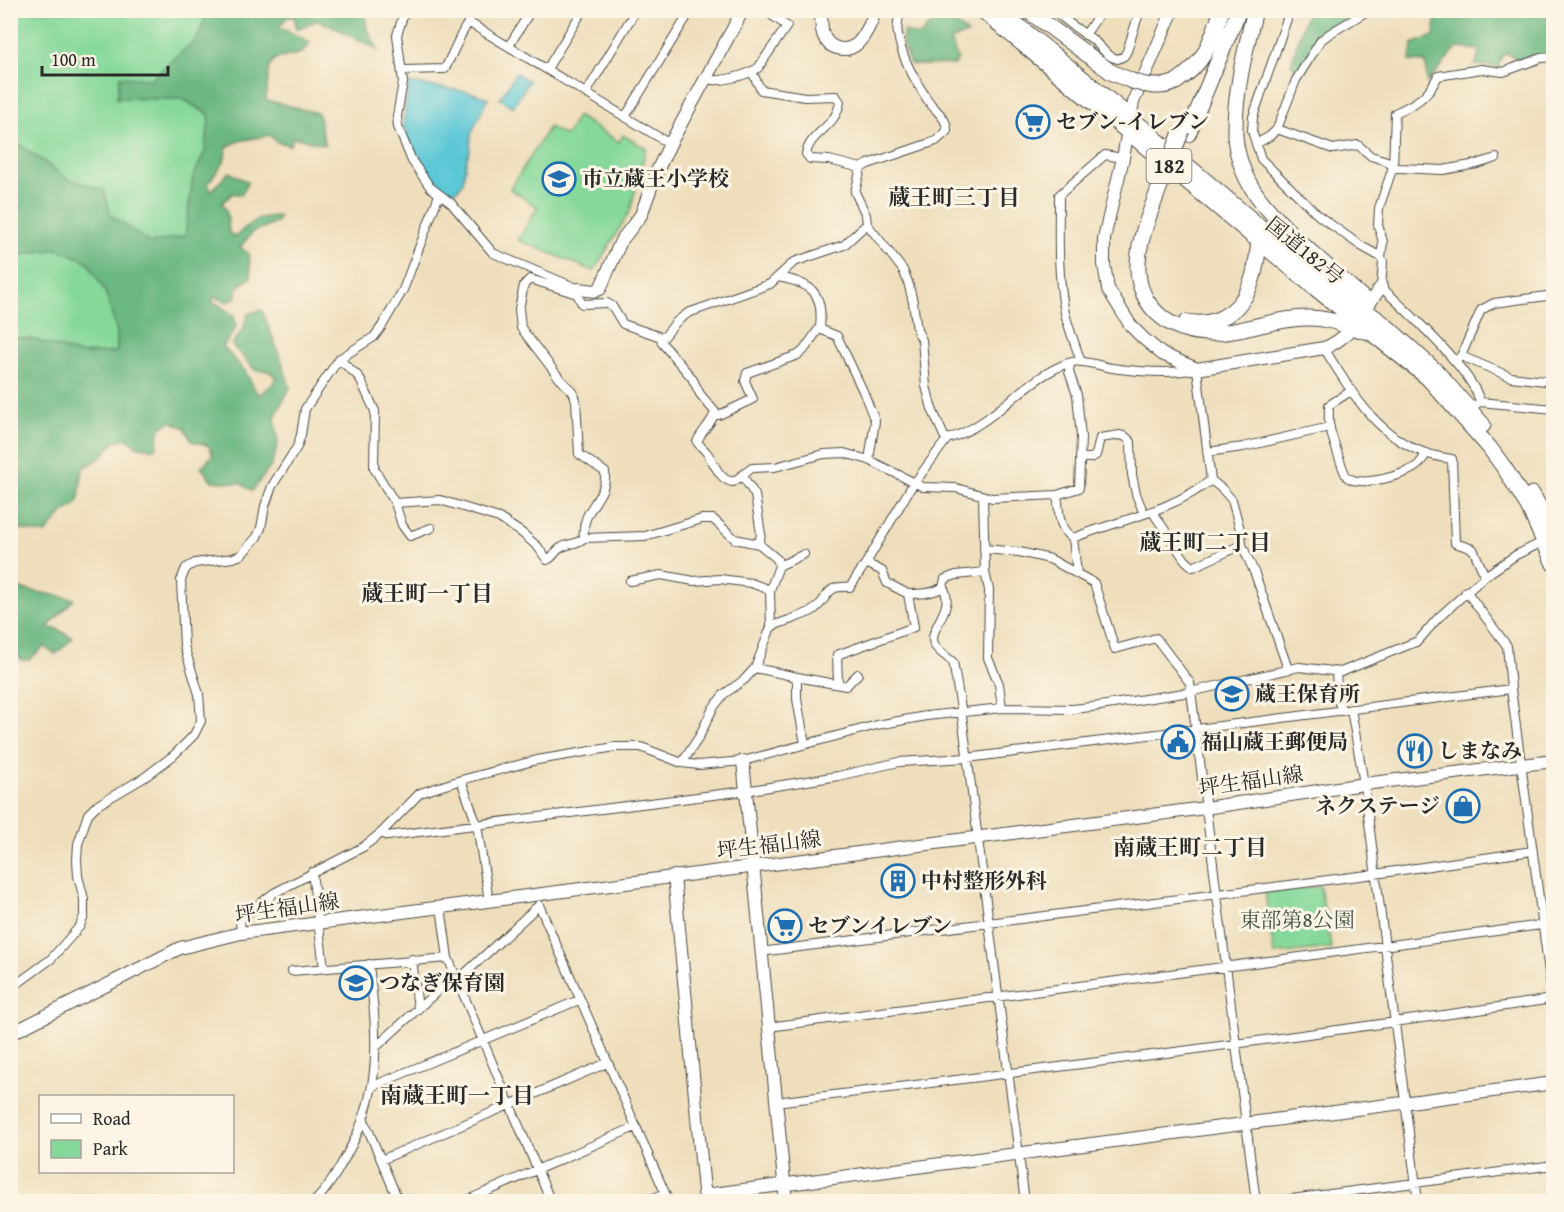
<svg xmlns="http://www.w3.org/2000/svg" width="1564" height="1212" font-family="'Gentium Book Plus','Noto Serif JP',serif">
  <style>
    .green { fill: #85d89a; stroke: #588262; stroke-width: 1.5 }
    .forest { fill: #6cb882; stroke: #4c7256; stroke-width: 1.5 }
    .water { fill: #5cc8d6; stroke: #447a80; stroke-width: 1.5 }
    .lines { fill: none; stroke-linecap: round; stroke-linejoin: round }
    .street-tunnel { stroke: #c7ba9f; stroke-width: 8; stroke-dasharray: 8 4; stroke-linecap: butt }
    .street-casing { stroke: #484641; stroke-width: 10 }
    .secondary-casing { stroke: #484641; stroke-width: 14 }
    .highway-casing { stroke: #484641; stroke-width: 17 }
    .street { stroke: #fff; stroke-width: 8 }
    .secondary { stroke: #fff; stroke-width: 12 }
    .highway { stroke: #fff; stroke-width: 15 }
    .highway-bridge-casing { stroke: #484641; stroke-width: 17; stroke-linecap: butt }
    .highway-bridge { stroke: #fff; stroke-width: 15 }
    .labels { text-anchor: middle; stroke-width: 6; stroke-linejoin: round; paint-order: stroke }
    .shield { fill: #fcf5e5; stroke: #6a6863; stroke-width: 1.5 }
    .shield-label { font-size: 20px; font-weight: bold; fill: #2b2b2b }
    .poi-label { font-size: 21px; font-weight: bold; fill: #2b2b2b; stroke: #fcf5e5; text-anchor: start }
    .street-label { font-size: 21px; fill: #2b2b2b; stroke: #fcf5e5 }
    .park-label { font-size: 21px; fill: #425647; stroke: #fcf5e5 }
    .neighbourhood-label { font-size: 22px; font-weight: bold; fill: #2b2b2b; stroke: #fcf5e5 }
  </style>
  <rect width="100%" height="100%" fill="#fcf5e5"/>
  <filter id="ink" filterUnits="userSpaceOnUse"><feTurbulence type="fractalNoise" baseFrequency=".0167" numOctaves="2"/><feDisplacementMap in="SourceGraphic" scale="12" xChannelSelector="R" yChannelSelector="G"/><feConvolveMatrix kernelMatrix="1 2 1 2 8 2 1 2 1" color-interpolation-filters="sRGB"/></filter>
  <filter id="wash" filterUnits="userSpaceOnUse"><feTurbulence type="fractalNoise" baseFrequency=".008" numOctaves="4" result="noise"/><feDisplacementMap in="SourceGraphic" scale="24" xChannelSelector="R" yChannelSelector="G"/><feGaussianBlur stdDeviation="1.35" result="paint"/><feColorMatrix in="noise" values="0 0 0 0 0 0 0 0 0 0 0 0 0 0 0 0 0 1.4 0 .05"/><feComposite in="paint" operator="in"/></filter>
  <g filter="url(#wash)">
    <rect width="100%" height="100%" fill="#eedebc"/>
    <path class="green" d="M10 11H208L197 39 151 79 117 98 183 99 210 115 205 152 193 177 186 236 150 244 110 214 104 190 68 179 20 145 11 142Z
      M577 116 619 142 623 135 646 148 630 211 594 271 518 240 538 207 510 189 549 127 566 136Z
      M59 249 87 261 105 290 117 332V352L80 354 35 340 11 337V256Z
      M1320 886 1331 948 1274 954 1265 892Z"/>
    <path class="forest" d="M360 11 366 13V26L378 50 338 29 318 20 296 29 295 17H287L279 27 310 42 302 53 275 59 269 68 266 100 318 113 325 145 293 137 290 145 275 141 271 135 239 141 227 147 224 162 208 183 211 191 229 172 248 182 241 195 233 193 222 203 227 213 229 232 235 237C251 222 257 216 279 216L277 222 253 232 240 247 249 254 251 278 238 286 235 298 228 302 214 297 212 301 234 315 236 327 223 347 245 371 258 395 272 385 276 377 268 371 255 370 232 345 244 327 248 314 262 310 282 362 290 388 275 417 278 445 271 466 252 491 240 483 212 481 201 467 213 455 208 445 192 441 185 428 171 421 160 428 156 449 138 447 126 438C112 440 110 448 101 457 97 461 89 465 83 468L78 503 63 513 45 534 19 529H11V337L35 340 80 354 117 352V332L105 291 87 261 59 249 11 256V142L19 145 68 179 104 190 110 214 150 243 185 236 193 177 205 152 210 115 183 99 117 98 120 77 151 79 197 39 208 11Z
      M1307 11H1361L1319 34 1298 72 1291 64Z
      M1430 11H1549L1547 54 1518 60 1507 53 1502 56 1498 67 1475 65 1480 50 1458 48 1452 53 1427 83 1426 62 1410 61 1412 44 1434 36 1436 14Z
      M948 19 968 33 950 41 958 59 954 65C939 63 925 67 910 64L902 44 903 31 920 36 929 25Z
      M11 587 74 599 47 628 57 629 73 638 56 654 44 647 29 660H21L11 643Z"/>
    <path class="water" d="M516 73 529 81 513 107 500 99Z
      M409 83 470 92 488 98 471 134 470 150 466 161 463 182 458 189 450 194 438 187 407 138 403 125Z"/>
  </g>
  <g filter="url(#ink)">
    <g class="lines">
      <path class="street-tunnel" d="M1269 10 1277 15"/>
      <defs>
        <path id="street" d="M405 10 397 35 403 82 397 116 398 127 412 161 430 187 451 203 493 253 579 289 577 294 582 304 607 303 612 306 623 324 661 337 665 336 676 322 688 313 770 284 794 262 844 245 867 224 903 270 908 282 913 302 917 330 922 340 926 386 932 409 944 436 947 439C995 425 1022 380 1068 363 1083 358 1103 368 1119 369 1144 372 1172 374 1197 369L1211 480 1222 489 1232 500 1241 533 1242 545 1255 574 1288 669
          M1054 10C1066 22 1079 30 1092 39 1102 47 1106 57 1118 59L1124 56 1127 51 1140 10
          M1288 10 1287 19 1253 117 1252 131 1261 159 1319 216 1361 246 1381 257 1383 262 1381 287C1406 310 1474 372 1480 402
          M468 22 670 144
          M1085 35 1102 10
          M509 46 531 10
          M547 69 583 10
          M403 70 445 69 461 35 475 10
          M752 72 761 90 805 97 836 96 840 102C836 128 810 132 806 154L810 159 829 160 861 168
          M706 79C720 83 745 76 758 68L787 26 764 10
          M586 93 636 10
          M625 117 691 10
          M1277 129 1333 149 1358 145 1371 156 1387 161 1393 167 1399 168 1443 170 1477 164 1496 158
          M1256 144 1270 136 1277 129 1296 80 1321 40 1329 34 1369 10
          M867 224 866 215 855 192 861 168 868 164 936 141 947 131C948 118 934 110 927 99 915 80 901 57 898 34 896 26 899 18 900 10
          M1381 257 1383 242 1378 225 1379 208 1393 167 1395 113C1415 104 1428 97 1438 76L1481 69 1503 72 1541 58 1554 57
          M778 277C811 283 824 292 820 327L822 330 837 336 863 391 875 421 869 460
          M661 337 662 343 692 378 700 394 715 412C712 424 701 431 697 442 700 446 704 449 707 453 715 464 719 480 733 482L752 468 775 467 824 454 844 453 869 460 923 487 956 488 992 498 1057 495 1079 488 1081 437 1077 395 1069 372 1070 363
          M1324 348C1357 401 1385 451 1452 459L1455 543 1473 549 1485 576
          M1461 356 1511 377 1554 382
          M339 359 359 377 375 411 374 468 395 503 402 525 410 536 431 528
          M1455 361 1461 356 1481 310 1494 303 1554 295
          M1081 362C1076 346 1069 330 1065 313 1057 274 1059 234 1059 195L1105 155 1123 158
          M1351 391 1329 405C1329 413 1328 422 1330 429 1332 436 1344 475 1347 477 1361 488 1406 475 1418 465 1421 462 1424 457 1427 453
          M1475 405 1480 402 1554 409
          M715 415H719L753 399 745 381 747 373 798 355 804 350 820 327
          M1207 452 1243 447 1330 427
          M1080 458H1091L1096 455 1100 438 1120 435 1126 437 1131 442 1132 475 1136 494 1144 514
          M742 475 755 495 761 534 759 544
          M1057 495C1060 512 1057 528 1073 538
          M983 496 985 572 989 590 988 658 999 684 1002 708
          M395 503 440 500 499 518 522 533 538 547 547 560C554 557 554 553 559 549 566 543 577 545 584 538 580 508 608 499 605 472L579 454 576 400 573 392 560 379 521 328 519 309 524 285 530 279 577 294
          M1152 511 1185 560 1193 567 1242 545
          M584 538 645 536 702 519H713L735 539 759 544 777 559 779 566
          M984 549 1019 552 1050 559 1094 583 1115 649 1156 638 1190 683 1256 1202
          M1077 574 1073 538C1119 520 1172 511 1211 480
          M630 581 661 575 694 581 720 579 751 583 770 590
          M943 587C957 610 925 629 935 646 939 652 947 657 953 662L961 708 1025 1202
          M1466 591 1507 646 1511 689 1554 1009
          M908 594C920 594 932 594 943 587L945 579 956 575 985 572
          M771 627C783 621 803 616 812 611 831 599 822 585 850 587L866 563 910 489 947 439
          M755 668 797 677V699L805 744
          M1336 672 1338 700 1342 711
          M797 677 846 686 858 674
          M838 683 837 655 914 627 908 594 887 583 882 571 866 563
          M1351 709 1364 784 1418 1202
          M682 763 699 737 713 708 724 694 744 680 755 668 771 627 770 590 779 566 804 554
          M461 780 477 825 489 901
          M381 833 387 836 745 791 838 776 899 762 967 758 1511 689
          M312 872 324 968
          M241 933 240 919 274 893 363 847 381 833 420 793 461 780 537 760 615 747H641L682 763 699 765 743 761 877 725 926 716 1002 708 1073 709 1100 706 1190 692 1299 667 1341 672 1418 641 1438 618 1485 576 1516 555 1547 540
          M760 952 1375 874 1532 851
          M448 958 551 1202
          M412 959 418 1009
          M292 971 448 958 441 907
          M457 981 539 905 669 1202
          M10 989 51 959 80 926 84 916V899L78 876 77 860 78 844 88 814 96 806 145 777 174 755 194 735 201 721 199 694 184 646 181 580 186 568 195 563 233 558 241 555 257 537 261 528 265 506 272 486 297 447 301 435 305 409 339 359 374 337 382 326 403 290 439 195
          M768 1027 1542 925
          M376 1047 455 975
          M373 1086 579 1000
          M775 1102C1034 1071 1294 1038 1552 999
          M364 1120 399 1202
          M381 1160 607 1063
          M314 1202C328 1189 337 1172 346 1156 384 1089 377 1037 369 964
          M463 1202 635 1127
          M645 1202 665 1193
          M1268 1202 1554 1165"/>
        <path id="secondary" d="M821 10C821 18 821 27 823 34 828 49 846 54 858 43 867 34 871 22 876 10
          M1173 10 1133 102 1123 158 1104 238V264L1108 289 1131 326 1143 338 1162 354 1197 369 1324 348C1351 339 1364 309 1381 287
          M579 289 595 291 600 289 621 241 641 215 657 171 670 144 743 10
          M743 761 786 1202
          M674 876 705 1201
          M10 1034 180 948 241 933 1205 808 1364 784 1554 761
          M705 1195 1554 1083"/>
        <path id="highway" d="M982 10 1310 284 1428 378 1489 447 1505 469 1528 506 1554 564
          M999 10 1130 117 1316 274 1384 324 1436 371 1483 425
          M1027 10 1111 72 1132 81
          M1255 10C1245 51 1234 94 1235 136 1236 152 1243 174 1252 188 1277 227 1330 268 1365 300
          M1176 82C1206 62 1210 43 1222 10
          M1188 134 1239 10
          M1161 183C1153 206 1142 229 1139 253 1131 303 1168 335 1215 333 1246 332 1275 318 1306 318 1326 317 1345 325 1364 331
          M1187 322C1198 324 1208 324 1219 319 1251 304 1256 273 1259 241
          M1532 494 1554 533"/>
      </defs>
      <use href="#street" class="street-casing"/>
      <use href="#secondary" class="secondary-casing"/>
      <use href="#highway" class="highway-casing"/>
      <use href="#street" class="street"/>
      <use href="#secondary" class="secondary"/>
      <use href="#highway" class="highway"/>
      <defs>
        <path id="highway-bridge" d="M1132 81C1147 86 1161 89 1176 82
          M1161 183 1182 130"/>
      </defs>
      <use href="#highway-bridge" class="highway-bridge-casing"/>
      <use href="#highway-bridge" class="highway-bridge"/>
    </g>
  </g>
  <defs>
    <symbol id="supermarket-ring" viewBox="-11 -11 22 22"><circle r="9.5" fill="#fcf5e5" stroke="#1f6fb2" stroke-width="1.5"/><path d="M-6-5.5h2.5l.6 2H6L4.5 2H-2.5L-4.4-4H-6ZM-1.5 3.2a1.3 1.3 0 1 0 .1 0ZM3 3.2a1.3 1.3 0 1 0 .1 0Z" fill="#1f6fb2"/></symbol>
    <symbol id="school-ring" viewBox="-11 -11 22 22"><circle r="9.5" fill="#fcf5e5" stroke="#1f6fb2" stroke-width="1.5"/><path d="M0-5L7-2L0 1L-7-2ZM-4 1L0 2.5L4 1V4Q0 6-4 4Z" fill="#1f6fb2"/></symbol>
    <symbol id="civic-ring" viewBox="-11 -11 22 22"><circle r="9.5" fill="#fcf5e5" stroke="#1f6fb2" stroke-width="1.5"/><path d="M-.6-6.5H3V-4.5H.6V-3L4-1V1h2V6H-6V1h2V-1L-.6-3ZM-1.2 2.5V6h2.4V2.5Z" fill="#1f6fb2"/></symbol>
    <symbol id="restaurant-ring" viewBox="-11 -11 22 22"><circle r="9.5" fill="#fcf5e5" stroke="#1f6fb2" stroke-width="1.5"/><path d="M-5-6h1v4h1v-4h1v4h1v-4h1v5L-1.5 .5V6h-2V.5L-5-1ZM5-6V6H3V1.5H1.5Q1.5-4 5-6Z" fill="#1f6fb2"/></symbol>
    <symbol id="shop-ring" viewBox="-11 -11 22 22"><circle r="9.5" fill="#fcf5e5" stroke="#1f6fb2" stroke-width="1.5"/><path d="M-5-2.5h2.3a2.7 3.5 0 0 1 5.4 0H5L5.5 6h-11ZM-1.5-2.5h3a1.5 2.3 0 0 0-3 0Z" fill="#1f6fb2"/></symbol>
    <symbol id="building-ring" viewBox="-11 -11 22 22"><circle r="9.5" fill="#fcf5e5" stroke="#1f6fb2" stroke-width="1.5"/><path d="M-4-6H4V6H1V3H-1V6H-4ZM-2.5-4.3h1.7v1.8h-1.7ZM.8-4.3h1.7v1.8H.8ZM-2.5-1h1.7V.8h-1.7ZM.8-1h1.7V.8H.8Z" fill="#1f6fb2"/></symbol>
  </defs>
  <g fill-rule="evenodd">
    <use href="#supermarket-ring" x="1014" y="103" width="38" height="38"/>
    <use href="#school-ring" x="540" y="160" width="38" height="38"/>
    <use href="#school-ring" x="1213" y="675" width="38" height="38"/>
    <use href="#civic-ring" x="1159" y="723" width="38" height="38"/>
    <use href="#restaurant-ring" x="1396" y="732" width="38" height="38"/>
    <use href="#shop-ring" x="1444" y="787" width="38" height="38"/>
    <use href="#building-ring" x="879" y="862" width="38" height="38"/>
    <use href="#supermarket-ring" x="766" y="907" width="38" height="38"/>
    <use href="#school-ring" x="337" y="964" width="38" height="38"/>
  </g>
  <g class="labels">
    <rect class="shield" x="1146.5" y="149" width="45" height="34" rx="4.5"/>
    <g class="shield-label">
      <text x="1169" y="173">182</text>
    </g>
    <g class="poi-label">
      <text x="1056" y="129">セブン-イレブン</text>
      <text x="582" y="186">市立蔵王小学校</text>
      <text x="1255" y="701">蔵王保育所</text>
      <text x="1201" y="749">福山蔵王郵便局</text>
      <text x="1438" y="758">しまなみ</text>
      <text x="1440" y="813" text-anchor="end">ネクステージ</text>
      <text x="921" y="888">中村整形外科</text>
      <text x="808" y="933">セブンイレブン</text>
      <text x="379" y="990">つなぎ保育園</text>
    </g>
    <g class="street-label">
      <text transform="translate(1305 251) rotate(39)" y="7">国道182号</text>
      <text transform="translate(1251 781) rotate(-8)" y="7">坪生福山線</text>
      <text transform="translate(769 845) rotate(-7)" y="7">坪生福山線</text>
      <text transform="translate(287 908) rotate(-8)" y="7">坪生福山線</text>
    </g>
    <g class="park-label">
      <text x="1297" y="927">東部第8公園</text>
    </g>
    <g class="neighbourhood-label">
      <text x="954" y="205">蔵王町三丁目</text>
      <text x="1205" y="550">蔵王町二丁目</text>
      <text x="427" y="601">蔵王町一丁目</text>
      <text x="1190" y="855">南蔵王町二丁目</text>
      <text x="457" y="1103">南蔵王町一丁目</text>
    </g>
  </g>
  <rect width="1564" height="1212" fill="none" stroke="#fcf5e5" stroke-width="36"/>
  <rect x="39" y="1095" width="195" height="78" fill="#fcf5e5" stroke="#a8a49b" stroke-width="1.5"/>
  <rect x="51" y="1114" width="30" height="9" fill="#ffffff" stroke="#a8a49b" stroke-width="1.5"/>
  <text x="93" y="1125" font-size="18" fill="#2b2b2b">Road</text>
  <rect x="51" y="1140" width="30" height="18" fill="#85d89a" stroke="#a8a49b" stroke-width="1.5"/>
  <text x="93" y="1155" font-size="18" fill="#2b2b2b">Park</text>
  <path d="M42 66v9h126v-9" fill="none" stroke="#2b2b2b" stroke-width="3"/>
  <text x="51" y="66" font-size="18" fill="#2b2b2b" stroke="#fcf5e5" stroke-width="4.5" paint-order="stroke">100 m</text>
</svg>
